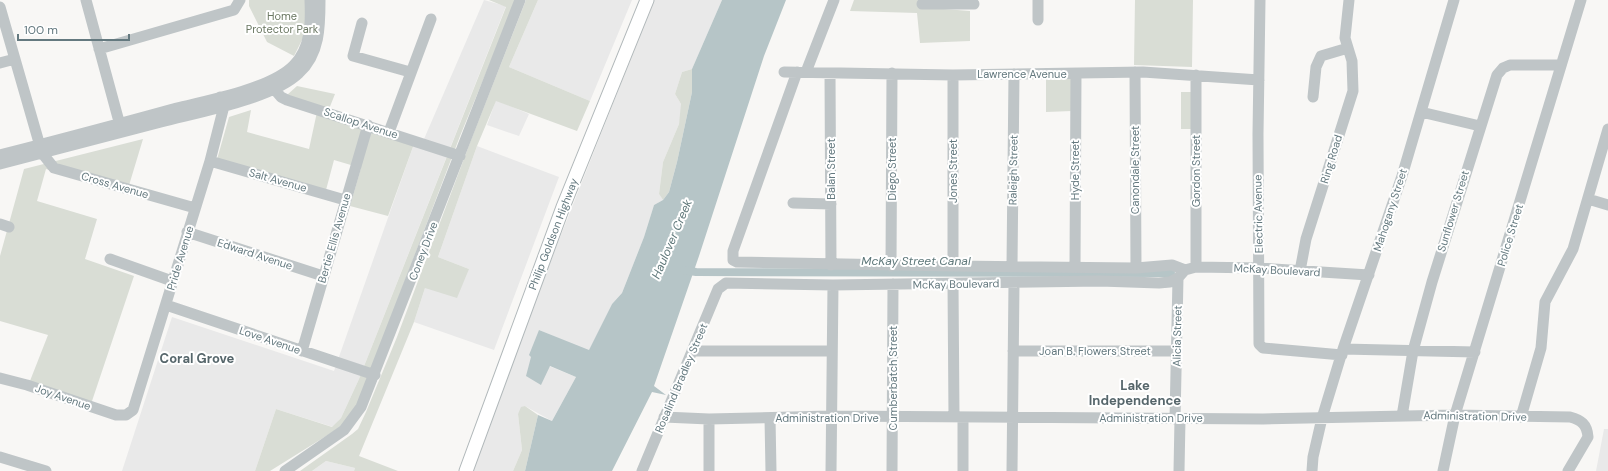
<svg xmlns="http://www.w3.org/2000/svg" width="1608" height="471" font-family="'DM Sans',sans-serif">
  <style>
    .built { fill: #e9e9e9 }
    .green { fill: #d9ddd5 }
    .water { fill: #b6c5c7 }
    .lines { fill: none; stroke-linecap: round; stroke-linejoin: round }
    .canal { stroke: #b6c5c7; stroke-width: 8 }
    .major-casing { stroke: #b1b8ba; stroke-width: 15 }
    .minor { stroke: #bfc5c7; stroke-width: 11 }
    .major { stroke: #fff; stroke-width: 13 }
    .labels { text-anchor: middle; stroke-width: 4; stroke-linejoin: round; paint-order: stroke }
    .park-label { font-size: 11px; fill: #6b7863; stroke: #fff }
    .street-label { font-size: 11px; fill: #64797f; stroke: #fff }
    .water-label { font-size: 12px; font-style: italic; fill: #5f787a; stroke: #fff }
    .quarter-label { font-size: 13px; font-weight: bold; fill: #56666b; stroke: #fff }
  </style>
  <rect width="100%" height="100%" fill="#f8f7f5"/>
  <path class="built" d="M484 0 506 6 359 379 341 418 333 427 276 409 255 471H122L172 317 334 371 414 144 421 146Z
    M538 0H632L590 101 509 67Z
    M654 0H722L692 69 682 72 675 94 681 104V116L679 124 663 162 659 194 663 200 654 205 644 237 622 293 612 304 589 351 539 330 549 366 576 377 552 421 525 406 518 414 522 450 513 471H471L538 293Z
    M496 100 529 114 519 136 487 125Z
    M477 146 559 177 494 350 414 322 425 288 469 269 438 257Z
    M1604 429H1608V471H1596Z
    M326 461 355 468 354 471H312Z"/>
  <path class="green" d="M249 0H305V34L294 56 267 42 249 6Z
    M489 0H516L460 136 361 396 348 421 331 433 270 471H255L276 409 332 427 341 418 359 379 506 7Z
    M526 0H538L509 67 590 101 577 131 496 101 477 146 438 257 469 269 457 298 425 288 414 322 359 456 398 471H354L355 468 326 461 312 471H300L352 434 358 429 366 412 397 337 471 140Z
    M854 0H918V7L970 11V41L920 43 917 13 850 11Z
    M1135 0H1193L1192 67 1134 65Z
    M692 69V92L677 162 669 192 663 200 659 194 663 162 679 124 681 104 675 94 682 72Z
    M1046 78 1071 79 1072 111 1046 112Z
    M297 86 335 94 327 114 414 144 388 216 350 206 361 168 334 160 326 190 216 163 229 117 251 110 247 132 309 149 317 112 287 95Z
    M1181 92H1194V129H1181Z
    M143 139 127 192 46 169 37 201 97 219 85 259 134 276 91 404 28 386 48 335 0 321V256L24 169Z
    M525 406 538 415 525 471H513L522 450 518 414 521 407Z"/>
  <path class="water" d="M722 0H786L764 56 699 256 654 386 666 395 652 392 612 471H525L538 415 552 421 576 377 550 366 541 385 526 376 531 357 529 355 539 330 589 350 612 304 622 293 644 237 654 205 663 200 669 192 677 162 692 92V69Z"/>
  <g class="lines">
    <path class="canal" d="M684 270 696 272 1171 273"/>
    <defs>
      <path id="major" d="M466 471 563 207 647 0"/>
    </defs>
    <use href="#major" class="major-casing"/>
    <path class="minor" d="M86 0 121 129
      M1260 0 1258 134 1259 344 1263 348 1342 355
      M922 4H974
      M0 7 42 153 54 168 195 208
      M1038 20V0
      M362 23 353 56 410 72
      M99 49 234 10 240 0
      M0 63 15 59
      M784 72 953 75 1143 72 1259 80
      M797 72 733 251V260L737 262 953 266 1136 268 1172 265 1185 270 1196 267 1259 268 1369 275
      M806 72 834 0
      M1135 72 1136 268
      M830 73 831 265
      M953 75V266
      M1196 75V267
      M270 84 281 97 287 100 460 156
      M1313 97 1316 67 1321 56 1348 48
      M1421 112 1480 126
      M389 132 431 19
      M0 155C58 140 115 125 173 109 206 101 271 89 294 65 311 48 311 23 310 0
      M210 161 345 200
      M0 164C54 150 107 136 161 122 199 112 272 99 299 73 320 54 320 26 320 0
      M1588 199 1608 205
      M793 203 831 204
      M0 224 9 227
      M187 232 323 276
      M110 259 172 281
      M891 266 892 73
      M1012 266 1014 74
      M1075 267 1076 74
      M1300 271 1306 239 1353 91 1352 61 1345 38 1349 0
      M953 284 954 417
      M166 305 375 375
      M1343 349 1475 352
      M302 351 368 125
      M692 351H831
      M1013 351H1177
      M0 378 27 385 116 415H126L133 410 210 161 223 110 220 97
      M1402 416 1413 351 1432 282 1497 75 1503 68 1510 65H1561
      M664 417 709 419 830 416 1263 419 1455 415 1570 417C1581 420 1587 424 1588 437L1568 471
      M963 417V471
      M1521 417 1541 348 1545 302 1573 249 1608 129
      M770 418 771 471
      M709 419V471
      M1175 419 1178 278
      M0 457 46 471
      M285 471 344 430 361 407 520 0
      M642 471 718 289 726 283 833 285 1100 281 1159 283 1170 282 1178 278 1185 270
      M831 471 833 285
      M892 471 893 284
      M1012 471 1014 283
      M1179 471 1180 419
      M1312 471 1313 457 1322 418 1343 349 1402 176 1454 0
      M1443 471 1455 415 1581 0"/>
    <use href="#major" class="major"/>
  </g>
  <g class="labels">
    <g class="park-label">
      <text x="282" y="20">Home<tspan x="282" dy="13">Protector Park</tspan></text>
    </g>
    <g class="street-label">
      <text x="1022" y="78">Lawrence Avenue</text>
      <text transform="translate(361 123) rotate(18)" y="4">Scallop Avenue</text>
      <text transform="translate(1331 159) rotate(-73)" y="4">Ring Road</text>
      <text transform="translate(831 169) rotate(-90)" y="4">Balan Street</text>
      <text transform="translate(892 169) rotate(-90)" y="4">Diego Street</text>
      <text transform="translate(1013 170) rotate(-89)" y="4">Raleigh Street</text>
      <text transform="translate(1075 170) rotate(-90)" y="4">Hyde Street</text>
      <text transform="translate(1135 170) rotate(-90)" y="4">Canondale Street</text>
      <text transform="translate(953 171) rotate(-90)" y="4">Jones Street</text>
      <text transform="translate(1196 171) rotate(-90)" y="4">Gordon Street</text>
      <text transform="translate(278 180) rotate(16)" y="4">Salt Avenue</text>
      <text transform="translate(115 185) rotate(16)" y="4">Cross Avenue</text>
      <text transform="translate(1390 210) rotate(-72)" y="4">Mahogany Street</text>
      <text transform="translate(1453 211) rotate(-73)" y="4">Sunflower Street</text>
      <text transform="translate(1258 214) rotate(-91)" y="4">Electric Avenue</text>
      <text transform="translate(553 234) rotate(-69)" y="4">Philip Goldson Highway</text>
      <text transform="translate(1510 235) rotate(-73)" y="4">Police Street</text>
      <text transform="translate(334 238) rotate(-74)" y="4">Bertie Ellis Avenue</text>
      <text transform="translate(423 251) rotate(-69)" y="4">Coney Drive</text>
      <text transform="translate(255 254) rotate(18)" y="4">Edward Avenue</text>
      <text transform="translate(180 258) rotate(-73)" y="4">Pride Avenue</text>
      <text transform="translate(1277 270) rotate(3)" y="4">McKay Boulevard</text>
      <text transform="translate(956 284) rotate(-1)" y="4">McKay Boulevard</text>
      <text transform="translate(1177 336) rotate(-89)" y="4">Alicia Street</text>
      <text transform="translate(270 340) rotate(19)" y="4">Love Avenue</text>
      <text x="1095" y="355">Joan B. Flowers Street</text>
      <text transform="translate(681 378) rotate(-67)" y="4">Rosalind Bradley Street</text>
      <text transform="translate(893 378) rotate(-90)" y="4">Cumberbatch Street</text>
      <text transform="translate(63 397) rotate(19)" y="4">Joy Avenue</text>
      <text transform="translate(1475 416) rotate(1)" y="4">Administration Drive</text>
      <text x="827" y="422">Administration Drive</text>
      <text x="1151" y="422">Administration Drive</text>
    </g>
    <g class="water-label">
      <text transform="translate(672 239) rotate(-67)" y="4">Haulover Creek</text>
      <text x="916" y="265">McKay Street Canal</text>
    </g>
    <g class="quarter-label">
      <text x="197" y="363">Coral Grove</text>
      <text x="1135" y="390">Lake<tspan x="1135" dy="15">Independence</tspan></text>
    </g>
  </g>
  <path d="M18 34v6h111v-6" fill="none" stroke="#64797f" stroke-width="2"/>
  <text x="24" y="34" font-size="12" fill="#64797f" stroke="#ffffff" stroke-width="3" paint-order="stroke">100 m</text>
</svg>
